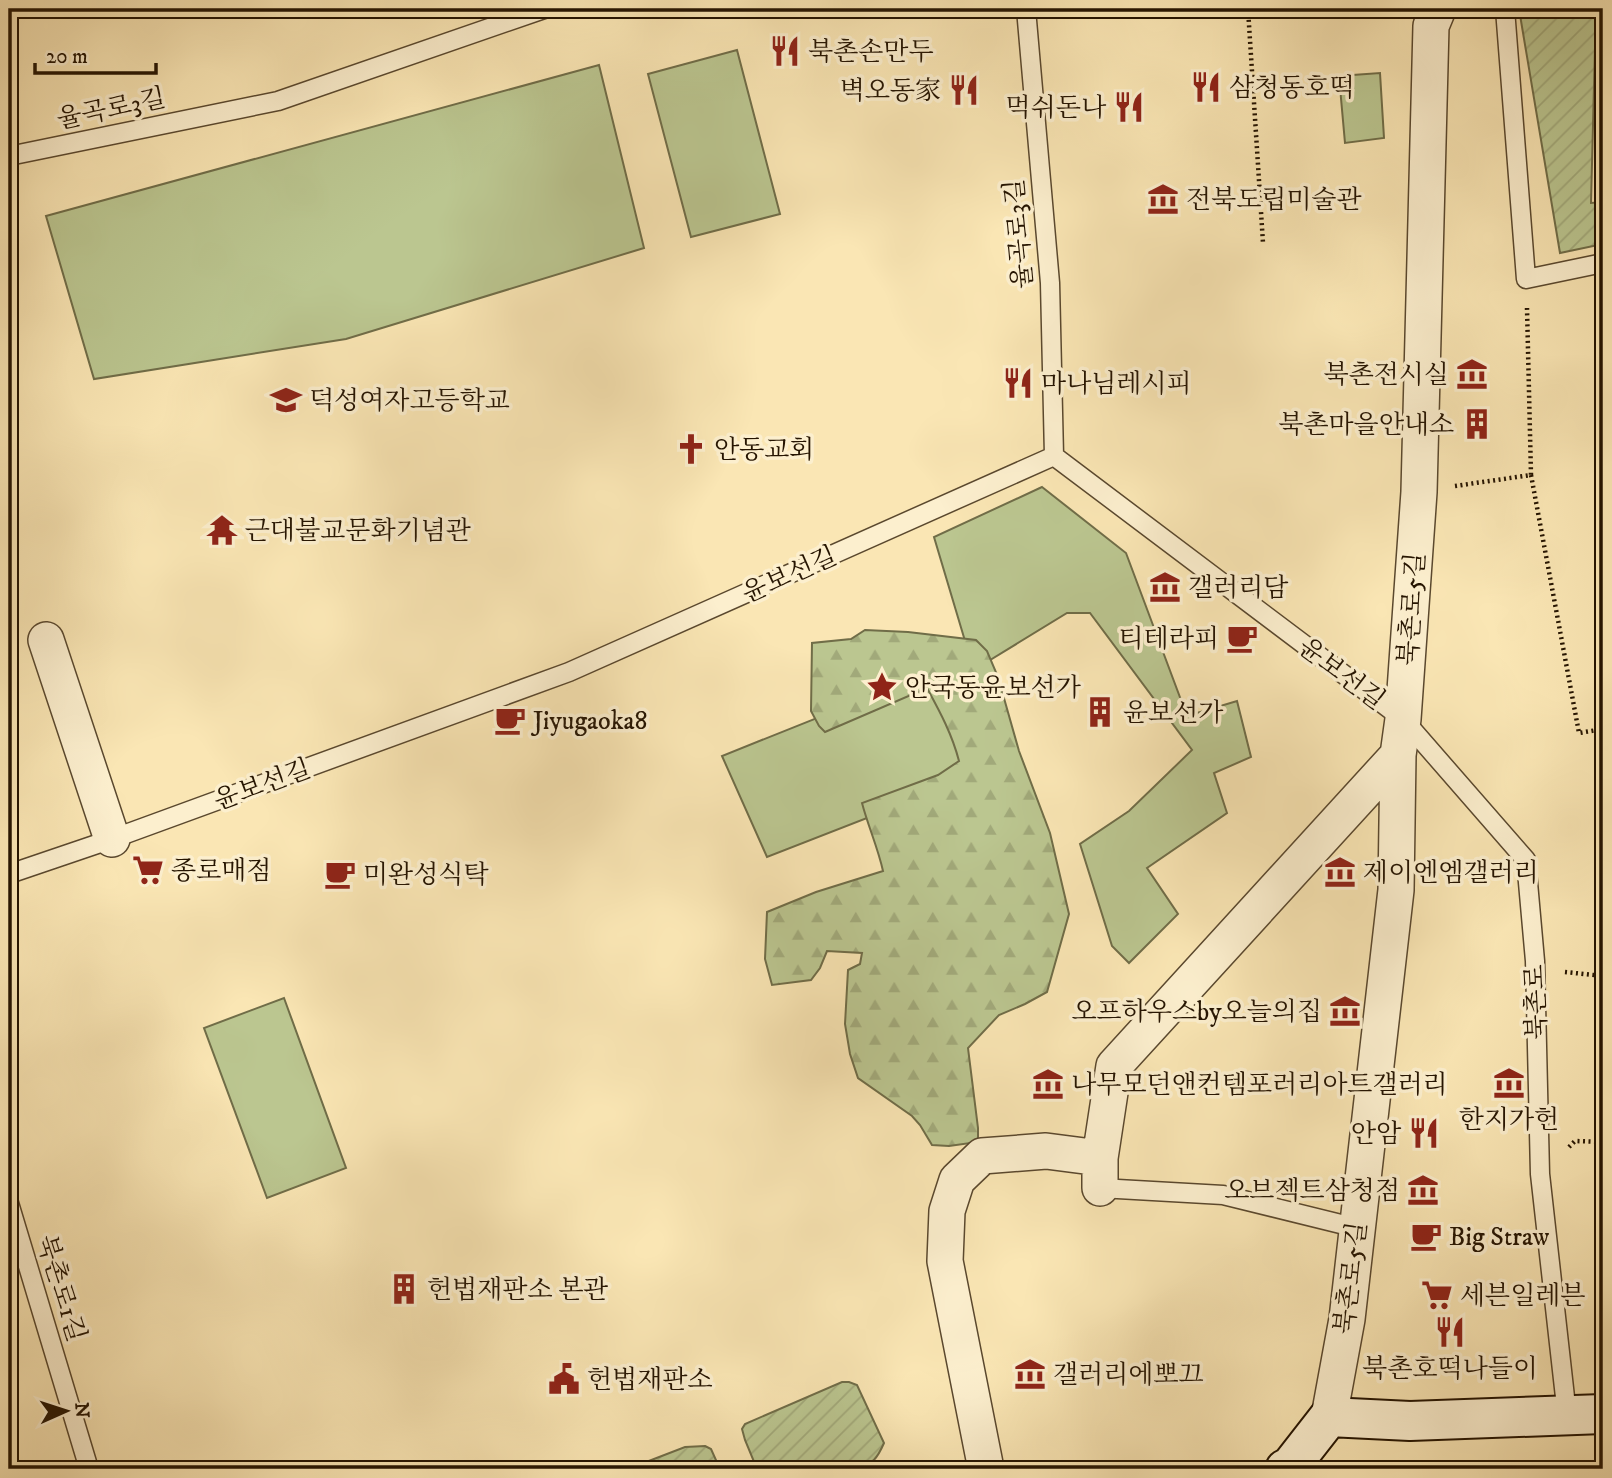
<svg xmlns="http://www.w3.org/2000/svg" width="1612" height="1478" font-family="'IM FELL DW Pica','Noto Serif KR',serif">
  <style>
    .grass { fill: #bbc690; stroke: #706d48; stroke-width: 2 }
    .forest { fill: url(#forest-firs); stroke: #706d48; stroke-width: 2 }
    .garden { fill: url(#garden-furrows); stroke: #706d48; stroke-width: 2 }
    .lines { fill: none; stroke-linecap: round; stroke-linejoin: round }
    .lane-casing { stroke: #5a482e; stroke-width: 21 }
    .street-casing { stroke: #5a482e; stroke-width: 38 }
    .secondary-casing { stroke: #251401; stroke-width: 42 }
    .path { stroke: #251401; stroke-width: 4.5; stroke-dasharray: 2 3.5; stroke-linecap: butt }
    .lane { stroke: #fcefce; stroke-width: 18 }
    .street { stroke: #fcefce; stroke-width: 35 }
    .secondary { stroke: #fcefce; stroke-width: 38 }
    .labels { text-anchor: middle; stroke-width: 7; stroke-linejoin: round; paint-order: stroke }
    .poi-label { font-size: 26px; fill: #251401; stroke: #fcefce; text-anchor: start }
    .street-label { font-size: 26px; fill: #251401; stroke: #fcefce }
  </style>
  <defs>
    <pattern id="forest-firs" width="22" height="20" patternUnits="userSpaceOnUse" patternTransform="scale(1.75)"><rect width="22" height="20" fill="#bbc690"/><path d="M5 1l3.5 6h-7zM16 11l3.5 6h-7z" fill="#a1a97a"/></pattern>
    <pattern id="garden-furrows" width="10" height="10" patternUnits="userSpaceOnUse" patternTransform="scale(1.75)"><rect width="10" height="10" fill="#bbc690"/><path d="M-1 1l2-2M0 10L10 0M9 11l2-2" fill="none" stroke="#a1a97a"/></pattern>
  </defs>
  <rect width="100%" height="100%" fill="#fae6b4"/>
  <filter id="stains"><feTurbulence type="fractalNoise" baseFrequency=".00286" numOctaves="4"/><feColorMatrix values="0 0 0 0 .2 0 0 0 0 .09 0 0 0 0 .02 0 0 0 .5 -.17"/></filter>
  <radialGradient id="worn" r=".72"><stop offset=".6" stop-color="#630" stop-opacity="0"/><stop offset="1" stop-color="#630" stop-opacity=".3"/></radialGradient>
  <path class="grass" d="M737 50 780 214 691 237 648 74Z
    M599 65 644 248 346 339 94 379 46 216Z
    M1380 73 1384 138 1345 143 1339 76Z
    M1042 487 1126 553 1187 716 1237 701 1251 757 1214 773 1227 813 1147 868 1178 914 1129 963 1112 946 1080 844 1129 811 1192 750 1090 613H1067L982 665 971 661 934 537Z
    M932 672 980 774 767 857 722 756Z
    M284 998 346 1168 267 1198 204 1028Z"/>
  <path class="forest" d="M865 630 908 632 976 640 987 651 998 677 1019 751 1050 833 1069 914 1047 992 1025 1004 999 1015 968 1048 978 1128V1142L949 1146 932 1145 920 1125 912 1116 858 1078 850 1054 845 1024 848 970 860 964 862 953 827 951 820 968 811 980 772 985 765 959 767 912 816 892 883 871C878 848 868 826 862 803L938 775 959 761C952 734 940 712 927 688L825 732 819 726 811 711 812 643 851 639Z"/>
  <path class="garden" d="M1519 9H1596L1591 203 1603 202V244L1560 253Z
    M842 1382H849L857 1385 884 1443C877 1459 873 1463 858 1469H757L745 1440 742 1429 745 1424Z
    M705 1446 711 1449 720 1469H628L685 1447Z"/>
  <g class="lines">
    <defs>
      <path id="lane" d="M1026 9 1050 283 1054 456
        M1505 9 1526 279 1603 263
        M9 156 278 101 544 9
        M1054 456 1403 719 1526 860 1535 961 1540 1174 1567 1415
        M9 874 112 839 569 672 1054 456
        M1100 1188 1223 1195 1357 1228
        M9 1203 89 1469"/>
      <path id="street" d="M46 640 112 839
        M1100 1158V1188
        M1329 1417 1347 1319 1396 890 1398 755 1403 719 1419 492 1431 26 1438 9
        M986 1469 945 1261 947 1211 957 1180 982 1156 1046 1151 1100 1158 1114 1066 1398 755"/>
      <path id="secondary" d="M1285 1469 1290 1467 1329 1417 1410 1421 1603 1414"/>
    </defs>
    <use href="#lane" class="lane-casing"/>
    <use href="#street" class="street-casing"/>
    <use href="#secondary" class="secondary-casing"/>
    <path class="path" d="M1248 9 1263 243
      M1531 475 1579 733 1603 729
      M1455 486 1531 475 1527 308
      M1565 972 1603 976
      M1569 1147 1575 1141 1603 1142"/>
    <use href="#lane" class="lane"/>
    <use href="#street" class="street"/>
    <use href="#secondary" class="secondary"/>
  </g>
  <defs>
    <symbol id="restaurant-bare" viewBox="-9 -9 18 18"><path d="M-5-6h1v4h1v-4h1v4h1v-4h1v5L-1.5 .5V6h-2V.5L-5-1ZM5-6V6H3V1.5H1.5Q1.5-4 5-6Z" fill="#8f2418" stroke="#fcefce" stroke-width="2.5" paint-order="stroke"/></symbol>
    <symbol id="museum-bare" viewBox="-9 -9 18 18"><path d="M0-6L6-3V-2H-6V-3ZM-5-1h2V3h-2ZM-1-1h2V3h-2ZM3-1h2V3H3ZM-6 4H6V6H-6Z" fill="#8f2418" stroke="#fcefce" stroke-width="2.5" paint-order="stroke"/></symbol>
    <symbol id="school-bare" viewBox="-9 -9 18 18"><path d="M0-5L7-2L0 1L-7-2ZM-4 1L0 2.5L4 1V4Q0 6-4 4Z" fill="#8f2418" stroke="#fcefce" stroke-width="2.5" paint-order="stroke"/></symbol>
    <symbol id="building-bare" viewBox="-9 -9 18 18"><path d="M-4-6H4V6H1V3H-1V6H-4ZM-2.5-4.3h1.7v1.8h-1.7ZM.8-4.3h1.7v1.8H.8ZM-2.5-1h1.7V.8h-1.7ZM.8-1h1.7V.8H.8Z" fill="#8f2418" stroke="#fcefce" stroke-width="2.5" paint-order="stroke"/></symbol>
    <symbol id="church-bare" viewBox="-9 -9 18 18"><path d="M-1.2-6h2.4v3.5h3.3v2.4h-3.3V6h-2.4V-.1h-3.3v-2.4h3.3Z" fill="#8f2418" stroke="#fcefce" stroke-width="2.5" paint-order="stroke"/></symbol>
    <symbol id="temple-bare" viewBox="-9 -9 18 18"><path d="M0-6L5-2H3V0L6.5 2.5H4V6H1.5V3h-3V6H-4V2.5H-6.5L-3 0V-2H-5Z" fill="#8f2418" stroke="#fcefce" stroke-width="2.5" paint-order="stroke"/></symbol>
    <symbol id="cafe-bare" viewBox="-9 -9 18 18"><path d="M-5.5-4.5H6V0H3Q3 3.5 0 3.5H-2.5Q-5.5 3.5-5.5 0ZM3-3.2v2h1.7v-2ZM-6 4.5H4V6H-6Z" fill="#8f2418" stroke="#fcefce" stroke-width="2.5" paint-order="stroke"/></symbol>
    <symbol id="sight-bare" viewBox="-9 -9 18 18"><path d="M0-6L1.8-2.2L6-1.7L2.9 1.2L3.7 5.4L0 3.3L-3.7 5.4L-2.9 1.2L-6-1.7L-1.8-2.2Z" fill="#8f2418" stroke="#fcefce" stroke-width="2.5" paint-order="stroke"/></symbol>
    <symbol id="supermarket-bare" viewBox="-9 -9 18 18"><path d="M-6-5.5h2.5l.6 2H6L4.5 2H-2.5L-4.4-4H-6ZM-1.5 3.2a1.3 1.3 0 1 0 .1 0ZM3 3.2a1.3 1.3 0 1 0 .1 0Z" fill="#8f2418" stroke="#fcefce" stroke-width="2.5" paint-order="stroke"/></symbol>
    <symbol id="civic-bare" viewBox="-9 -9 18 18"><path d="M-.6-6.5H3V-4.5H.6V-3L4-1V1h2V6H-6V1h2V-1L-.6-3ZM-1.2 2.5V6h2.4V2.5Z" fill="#8f2418" stroke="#fcefce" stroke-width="2.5" paint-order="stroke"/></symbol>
  </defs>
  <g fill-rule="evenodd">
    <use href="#restaurant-bare" x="763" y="29" width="44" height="44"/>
    <use href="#restaurant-bare" x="1184" y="65" width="44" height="44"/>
    <use href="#restaurant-bare" x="942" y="68" width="44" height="44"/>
    <use href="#restaurant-bare" x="1107" y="85" width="44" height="44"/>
    <use href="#museum-bare" x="1141" y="177" width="44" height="44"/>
    <use href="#museum-bare" x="1450" y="352" width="44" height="44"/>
    <use href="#restaurant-bare" x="996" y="361" width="44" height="44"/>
    <use href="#school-bare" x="264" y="378" width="44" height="44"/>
    <use href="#building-bare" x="1455" y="402" width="44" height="44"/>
    <use href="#church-bare" x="669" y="427" width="44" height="44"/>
    <use href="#temple-bare" x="200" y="508" width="44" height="44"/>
    <use href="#museum-bare" x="1143" y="565" width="44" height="44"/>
    <use href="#cafe-bare" x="1220" y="616" width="44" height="44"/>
    <use href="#sight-bare" x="860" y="665" width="44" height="44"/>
    <use href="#building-bare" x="1078" y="690" width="44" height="44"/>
    <use href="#cafe-bare" x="488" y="698" width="44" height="44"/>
    <use href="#supermarket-bare" x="126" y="848" width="44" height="44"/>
    <use href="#museum-bare" x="1318" y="850" width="44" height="44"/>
    <use href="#cafe-bare" x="318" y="852" width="44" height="44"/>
    <use href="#museum-bare" x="1323" y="989" width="44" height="44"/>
    <use href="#museum-bare" x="1487" y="1061" width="44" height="44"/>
    <use href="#museum-bare" x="1026" y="1062" width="44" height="44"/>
    <use href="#restaurant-bare" x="1402" y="1111" width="44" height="44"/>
    <use href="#museum-bare" x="1401" y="1168" width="44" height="44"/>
    <use href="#cafe-bare" x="1404" y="1214" width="44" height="44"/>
    <use href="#building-bare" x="382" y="1267" width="44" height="44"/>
    <use href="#supermarket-bare" x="1415" y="1273" width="44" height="44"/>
    <use href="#restaurant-bare" x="1428" y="1310" width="44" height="44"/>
    <use href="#museum-bare" x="1008" y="1352" width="44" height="44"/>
    <use href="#civic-bare" x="542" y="1357" width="44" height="44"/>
  </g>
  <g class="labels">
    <g class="poi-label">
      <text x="808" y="60">북촌손만두</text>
      <text x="1229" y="96">삼청동호떡</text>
      <text x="941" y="99" text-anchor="end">벽오동家</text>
      <text x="1106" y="116" text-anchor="end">먹쉬돈나</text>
      <text x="1186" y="208">전북도립미술관</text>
      <text x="1449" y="383" text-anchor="end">북촌전시실</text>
      <text x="1041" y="392">마나님레시피</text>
      <text x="309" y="409">덕성여자고등학교</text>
      <text x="1454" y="433" text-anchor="end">북촌마을안내소</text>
      <text x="714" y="458">안동교회</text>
      <text x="245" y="539">근대불교문화기념관</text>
      <text x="1188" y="596">갤러리담</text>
      <text x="1219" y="647" text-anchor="end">티테라피</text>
      <text x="905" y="696">안국동윤보선가</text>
      <text x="1123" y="721">윤보선가</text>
      <text x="533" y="729">Jiyugaoka8</text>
      <text x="171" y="879">종로매점</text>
      <text x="1363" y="881">제이엔엠갤러리</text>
      <text x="363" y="883">미완성식탁</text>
      <text x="1322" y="1020" text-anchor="end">오프하우스by오늘의집</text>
      <text x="1071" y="1093">나무모던앤컨템포러리아트갤러리</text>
      <text x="1509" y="1128" text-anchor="middle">한지가헌</text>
      <text x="1401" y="1142" text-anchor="end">안암</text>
      <text x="1400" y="1199" text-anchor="end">오브젝트삼청점</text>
      <text x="1449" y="1245">Big Straw</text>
      <text x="427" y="1298">헌법재판소 본관</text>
      <text x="1460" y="1304">세븐일레븐</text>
      <text x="1450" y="1377" text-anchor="middle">북촌호떡나들이</text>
      <text x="1053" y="1383">갤러리에뽀끄</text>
      <text x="587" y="1388">헌법재판소</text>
    </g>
    <g class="street-label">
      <text transform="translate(111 108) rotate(-12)" y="9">율곡로3길</text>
      <text transform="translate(1018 234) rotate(-95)" y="9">율곡로3길</text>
      <text transform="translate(789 574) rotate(-24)" y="9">윤보선길</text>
      <text transform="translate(1411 609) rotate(-86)" y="9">북촌로5길</text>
      <text transform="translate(1342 673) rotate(37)" y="9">윤보선길</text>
      <text transform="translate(262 784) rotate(-20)" y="9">윤보선길</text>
      <text transform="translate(1535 1002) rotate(-92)" y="9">북촌로</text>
      <text transform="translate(1350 1278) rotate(-83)" y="9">북촌로5길</text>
      <text transform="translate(62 1288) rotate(73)" y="9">북촌로1길</text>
    </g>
  </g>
  <rect width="1612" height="1478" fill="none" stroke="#fae6b4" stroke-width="35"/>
  <rect x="10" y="10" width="1591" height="1457" fill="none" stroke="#251401" stroke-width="3.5"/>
  <rect x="18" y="18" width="1577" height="1443" fill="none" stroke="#251401" stroke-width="2"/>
  <g transform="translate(66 1411) rotate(87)" stroke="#fcefce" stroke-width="5" paint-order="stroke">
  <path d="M0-5L12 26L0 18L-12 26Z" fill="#251401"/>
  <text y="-10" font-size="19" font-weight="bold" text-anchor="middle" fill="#251401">N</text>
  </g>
  <path d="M35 63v10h121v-10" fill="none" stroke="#251401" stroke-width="3.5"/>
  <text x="46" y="63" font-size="21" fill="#251401" stroke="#fcefce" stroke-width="5" paint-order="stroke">20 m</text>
  <rect width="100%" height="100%" filter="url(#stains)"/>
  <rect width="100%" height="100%" fill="url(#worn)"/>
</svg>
